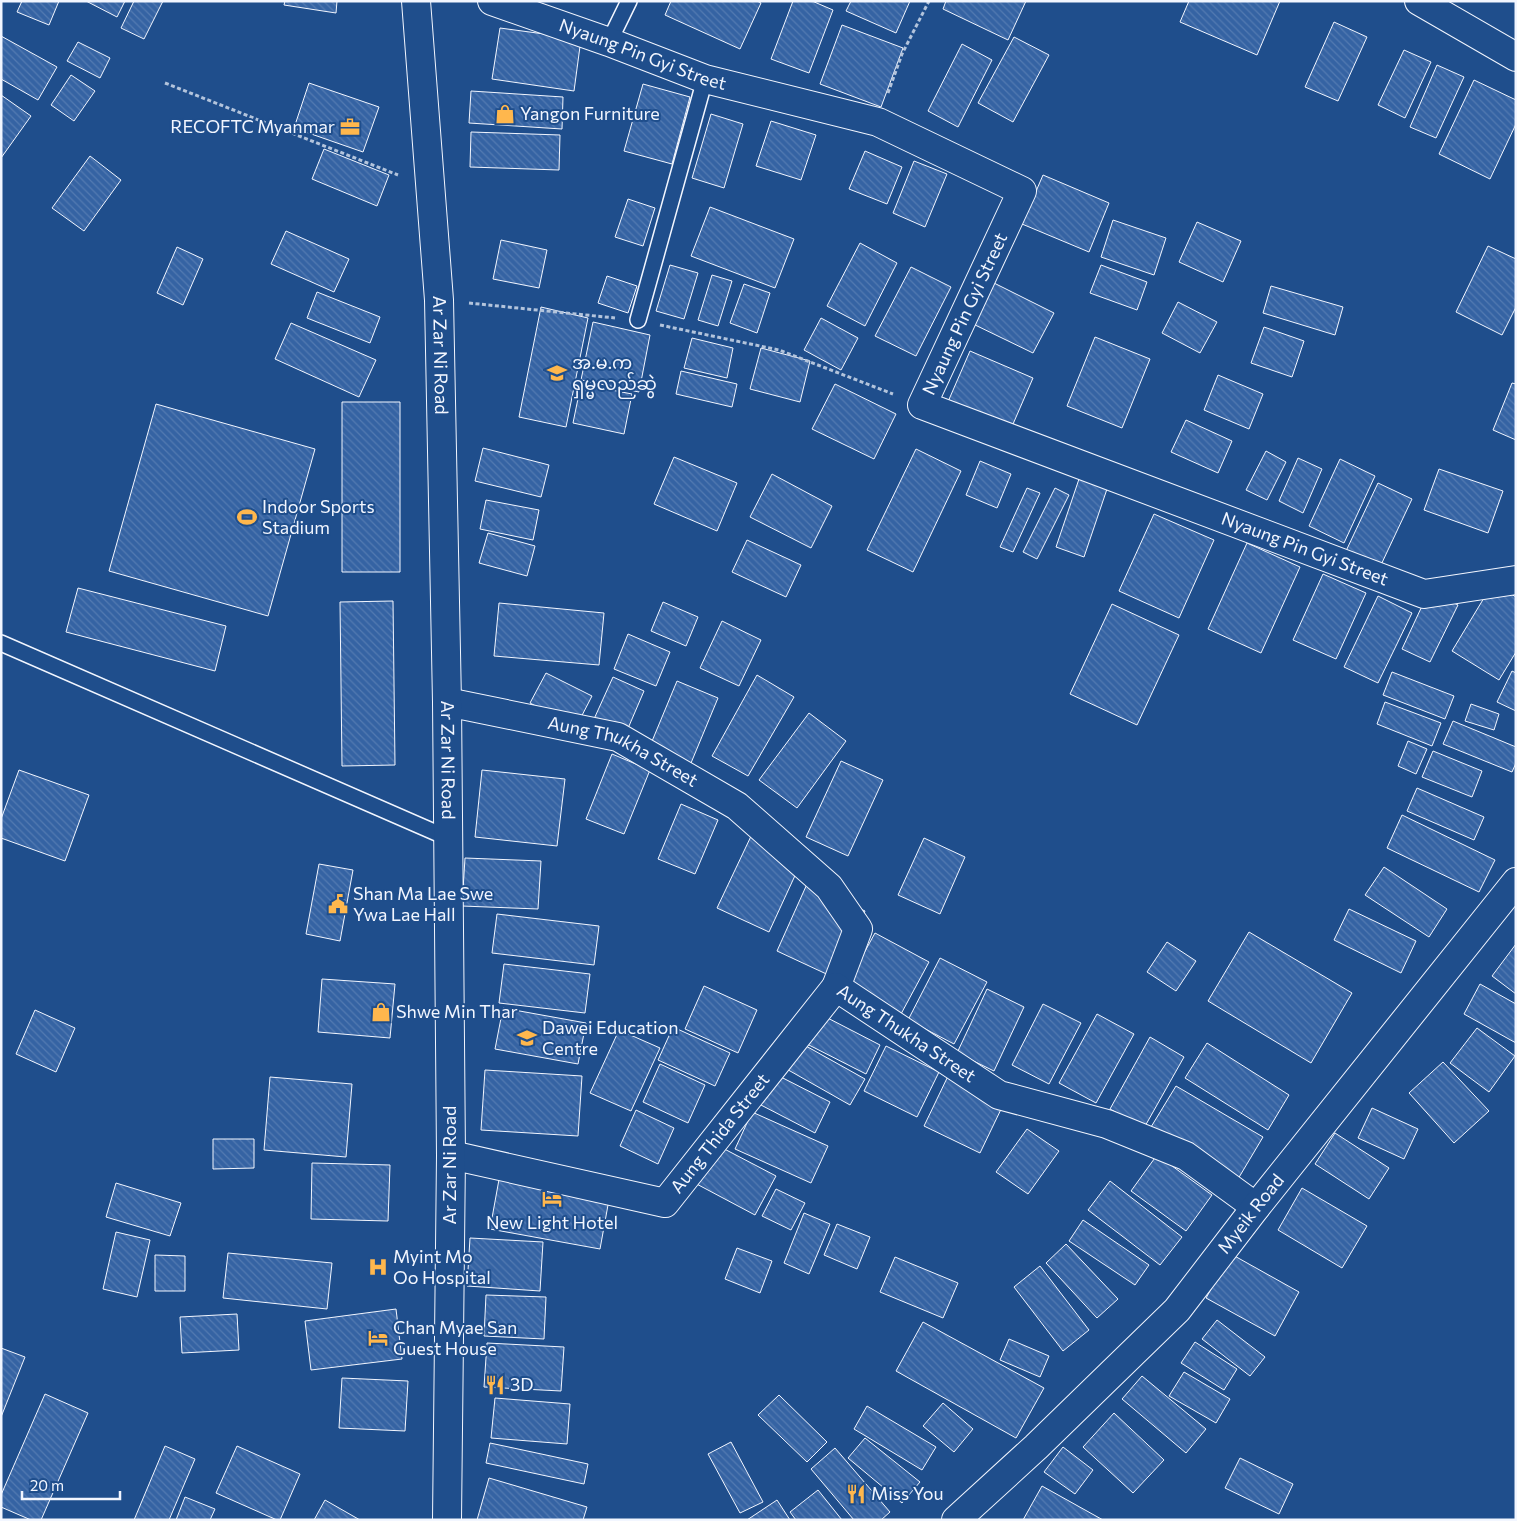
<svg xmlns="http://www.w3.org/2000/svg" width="1517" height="1521" font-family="Commissioner,'Noto Sans Myanmar',sans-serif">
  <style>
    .building { fill: url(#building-back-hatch); stroke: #f2f6ff }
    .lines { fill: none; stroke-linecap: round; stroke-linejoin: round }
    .lane-casing { stroke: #f2f6ff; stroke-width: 18 }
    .street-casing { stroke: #f2f6ff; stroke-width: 30 }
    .secondary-casing { stroke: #f2f6ff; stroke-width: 30 }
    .highway-casing { stroke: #f2f6ff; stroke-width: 30 }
    .path { stroke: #b3c4dc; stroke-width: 3; stroke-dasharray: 4 2.5; stroke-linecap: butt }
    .lane { stroke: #1f4e8c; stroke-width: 15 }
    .street { stroke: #1f4e8c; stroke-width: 28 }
    .secondary { stroke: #1f4e8c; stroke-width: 28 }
    .highway { stroke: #1f4e8c; stroke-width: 28 }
    .labels { text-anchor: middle; stroke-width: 4; stroke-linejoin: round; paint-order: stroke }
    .street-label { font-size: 18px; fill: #f2f6ff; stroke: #1f4e8c }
    .poi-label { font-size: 18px; fill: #f2f6ff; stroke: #1f4e8c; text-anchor: start }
  </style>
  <defs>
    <pattern id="building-back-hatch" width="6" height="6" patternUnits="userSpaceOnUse" patternTransform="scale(1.25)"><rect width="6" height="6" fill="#3563a3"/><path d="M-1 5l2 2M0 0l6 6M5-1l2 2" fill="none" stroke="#537ab1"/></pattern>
  </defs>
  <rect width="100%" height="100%" fill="#1f4e8c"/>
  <path class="building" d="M22 1H59L49 25 17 12Z
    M86 1H125L117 17Z
    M134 1H163L144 39 121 28Z
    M285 1H337L336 13 284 5Z
    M671 1H757L761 3 740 49 665 15Z
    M793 1H812L833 10 809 73 771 59Z
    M851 1H910L896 33 846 11Z
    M946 1H1026L1008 40 943 9Z
    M1189 1H1280L1257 55 1180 22Z
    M1334 22 1367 37 1338 101 1305 87Z
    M842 25 903 48 881 107 820 84Z
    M500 28 581 39 574 91 492 79Z
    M1 36 57 67 38 100 1 79Z
    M1014 37 1049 55 1013 122 978 103Z
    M78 42 110 58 100 78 67 61Z
    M962 44 992 60 958 127 928 111Z
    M1404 50 1431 62 1405 118 1378 105Z
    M1437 65 1464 77 1436 138 1410 127Z
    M71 75 95 91 74 121 51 105Z
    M1474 80 1516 100V124L1490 179 1439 154Z
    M309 83 379 107 363 152 294 128Z
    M643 84 690 97 672 164 624 151Z
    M471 91 563 97 562 129 469 123Z
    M1 95 31 116 1 158Z
    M711 114 743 124 724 188 692 178Z
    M771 121 816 135 801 180 756 166Z
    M471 132 560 135 559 170 470 167Z
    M324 149 389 175 377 206 312 179Z
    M865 151 902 167 887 204 849 189Z
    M90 156 121 180 84 231 52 208Z
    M914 161 947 174 925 227 893 213Z
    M1043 175 1109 203 1089 252 1022 224Z
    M628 199 655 208 643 246 615 237Z
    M710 207 794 239 775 288 691 256Z
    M1113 220 1166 238 1154 275 1101 257Z
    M1197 222 1241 241 1223 282 1179 262Z
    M286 231 349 259 334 292 271 264Z
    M501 240 547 250 539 288 493 279Z
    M860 243 897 263 865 326 827 306Z
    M1488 246 1516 259V307L1502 335 1456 312Z
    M177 247 203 259 183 305 157 293Z
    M670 265 698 273 684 319 656 311Z
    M1101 265 1147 282 1137 310 1090 293Z
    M911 267 951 287 916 356 875 336Z
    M712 275 732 281 718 326 698 320Z
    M607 276 637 286 628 313 598 303Z
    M992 282 1054 313 1033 353 971 323Z
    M744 284 770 293 757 333 730 323Z
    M1271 286 1343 307 1335 335 1263 313Z
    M317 292 380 317 370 343 307 318Z
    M1178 302 1217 322 1200 353 1162 333Z
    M541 307 588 318 566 427 519 417Z
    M821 318 858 338 841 370 804 350Z
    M593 322 650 335 639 392 581 380Z
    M291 323 376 360 359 397 275 359Z
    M1264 327 1304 341 1292 377 1251 363Z
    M1095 337 1150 359 1122 428 1067 406Z
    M692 338 733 348 727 378 684 368Z
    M761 348 810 361 800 402 750 389Z
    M970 351 1033 378 1010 431 947 404Z
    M681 371 737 384 732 407 676 394Z
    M1218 375 1263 394 1249 429 1204 410Z
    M1512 383 1516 384V440L1493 430Z
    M581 384 632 394 624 434 573 423Z
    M835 384 896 414 874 459 812 429Z
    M342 402H400V572H342Z
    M156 404 315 449 268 616 109 571Z
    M1186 420 1232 441 1218 473 1171 452Z
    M483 448 549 465 541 497 475 481Z
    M916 449 961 471 913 572 867 550Z
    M1266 451 1286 462 1267 500 1246 490Z
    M674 457 737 483 717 531 654 504Z
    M1298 458 1322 469 1303 513 1279 501Z
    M1340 459 1375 476 1344 543 1309 526Z
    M980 461 1011 474 997 508 966 495Z
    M1439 469 1503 491 1488 533 1424 510Z
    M772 474 832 506 811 548 750 517Z
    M1079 479 1107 489 1084 557 1056 547Z
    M1378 483 1412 499 1380 567 1346 551Z
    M1027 488 1040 493 1013 552 1000 547Z
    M1055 488 1069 495 1037 559 1023 552Z
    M486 500 539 510 533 540 480 529Z
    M1154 514 1214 540 1179 618 1119 591Z
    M488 533 535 546 527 576 479 563Z
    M747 540 801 565 786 597 732 572Z
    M1247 543 1300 567 1261 653 1208 629Z
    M1323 574 1366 593 1336 659 1293 640Z
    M1493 583 1516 597V652L1499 680 1452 651Z
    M78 588 226 626 215 671 66 632Z
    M1429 591 1458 605 1430 662 1402 649Z
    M1378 596 1412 613 1378 683 1344 667Z
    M393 601 395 765 342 766 340 602Z
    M663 602 698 617 686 646 651 631Z
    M499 603 604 613 599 665 494 656Z
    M1112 604 1179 635 1137 725 1070 694Z
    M722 621 761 640 739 686 700 668Z
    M628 634 670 652 656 686 614 669Z
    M1512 671 1516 673V711L1497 702Z
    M1392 672 1454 696 1445 719 1383 695Z
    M546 673 592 696 576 727 530 703Z
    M757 675 794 697 748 776 712 756Z
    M613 677 644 691 626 733 594 719Z
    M677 681 718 698 691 763 650 746Z
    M1385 702 1441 723 1432 746 1377 724Z
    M1471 704 1499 714 1494 730 1465 721Z
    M809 713 846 741 797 808 759 780Z
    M1453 721 1516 747V763L1512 772 1443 744Z
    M1408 741 1427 749 1416 774 1398 766Z
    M1433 751 1482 771 1472 797 1422 777Z
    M612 754 650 770 624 834 586 819Z
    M841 761 883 780 848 856 806 837Z
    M19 770 89 795 65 861 1 838V819Z
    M482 770 565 779 557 846 475 837Z
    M1417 788 1484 817 1474 840 1407 811Z
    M681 804 718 820 695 874 658 859Z
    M1402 815 1495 860 1479 892 1387 848Z
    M753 832 804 856 769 932 717 908Z
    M924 838 965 857 940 914 898 895Z
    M465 858 541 861 538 909 462 906Z
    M319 864 353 870 340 941 306 934Z
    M1384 867 1447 909 1429 937 1365 895Z
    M807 884 865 911 835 978 777 951Z
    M1349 909 1416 941 1401 973 1334 940Z
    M497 914 599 926 594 965 492 953Z
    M1249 932 1352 993 1311 1063 1208 1001Z
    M875 933 929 962 901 1014 847 984Z
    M1167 942 1196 961 1176 991 1147 972Z
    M1516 944V994L1492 976Z
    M940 958 987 982 954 1044 908 1020Z
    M504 964 590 974 585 1013 499 1003Z
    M322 979 395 984 390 1038 318 1032Z
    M1480 984 1516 1004V1043L1464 1014Z
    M704 986 757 1010 738 1053 685 1029Z
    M987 989 1024 1007 994 1071 957 1053Z
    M1043 1004 1081 1023 1049 1084 1012 1065Z
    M503 1008 586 1023 578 1064 495 1049Z
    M35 1010 75 1028 56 1072 16 1054Z
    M818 1013 880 1045 866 1074 803 1042Z
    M1097 1014 1134 1034 1096 1103 1059 1083Z
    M673 1027 730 1053 715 1086 658 1060Z
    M1477 1028 1515 1056 1489 1092 1450 1063Z
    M619 1030 660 1048 631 1111 590 1093Z
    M1150 1037 1184 1057 1144 1128 1110 1109Z
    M797 1041 865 1079 850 1105 783 1067Z
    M1207 1043 1289 1095 1268 1130 1185 1078Z
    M886 1046 939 1072 917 1117 864 1091Z
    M1443 1062 1489 1111 1454 1143 1409 1093Z
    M660 1064 705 1085 688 1123 643 1102Z
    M485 1070 582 1076 578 1136 481 1130Z
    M775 1074 830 1102 815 1133 759 1104Z
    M949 1074 1005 1101 980 1153 924 1126Z
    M270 1077 352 1084 346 1157 264 1150Z
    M1176 1086 1263 1137 1238 1179 1151 1127Z
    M1372 1108 1418 1129 1404 1159 1358 1138Z
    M636 1110 674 1128 658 1164 620 1146Z
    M752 1112 828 1146 811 1183 735 1149Z
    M1027 1129 1059 1151 1028 1194 996 1172Z
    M1335 1133 1389 1168 1369 1199 1315 1164Z
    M213 1139H254V1168L213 1169Z
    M711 1142 776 1176 755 1215 691 1181Z
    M1157 1155 1212 1195 1186 1231 1131 1191Z
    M312 1163 390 1165 388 1221 311 1219Z
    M500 1174 610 1194 600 1249 490 1229Z
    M1110 1181 1182 1237 1160 1265 1088 1210Z
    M116 1183 181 1203 170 1236 106 1217Z
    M1302 1188 1367 1226 1342 1268 1278 1230Z
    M776 1189 805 1203 791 1230 762 1216Z
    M804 1213 830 1224 809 1274 784 1263Z
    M1083 1220 1149 1265 1135 1285 1069 1241Z
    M837 1224 870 1237 857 1269 824 1255Z
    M116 1232 150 1240 137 1297 103 1289Z
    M470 1238 543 1242 540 1291 467 1286Z
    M1066 1244 1118 1299 1097 1318 1046 1263Z
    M737 1248 772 1261 760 1293 725 1279Z
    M228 1253 332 1263 327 1309 223 1298Z
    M1231 1254 1299 1292 1275 1336 1206 1298Z
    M155 1255 185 1256V1291H155Z
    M895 1257 958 1283 943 1318 880 1292Z
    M1040 1266 1089 1330 1063 1351 1014 1287Z
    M486 1295 546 1297 544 1339 484 1336Z
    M396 1309 402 1359 311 1370 305 1321Z
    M237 1314 239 1350 182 1353 180 1317Z
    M1217 1320 1265 1357 1250 1376 1202 1339Z
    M923 1322 1044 1388 1016 1438 896 1371Z
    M1009 1339 1049 1356 1040 1377 1000 1360Z
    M1195 1342 1237 1369 1224 1390 1181 1363Z
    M487 1343 564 1347 561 1391 484 1387Z
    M1 1348 25 1357 1 1417Z
    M1184 1372 1230 1399 1216 1423 1169 1396Z
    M1142 1376 1206 1429 1186 1453 1122 1399Z
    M342 1378 408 1381 405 1431 339 1428Z
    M45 1394 88 1413 41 1520H31L1 1507V1495Z
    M779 1395 827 1442 807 1462 758 1415Z
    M495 1398 570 1404 567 1444 491 1438Z
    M943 1403 973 1429 954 1452 923 1426Z
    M867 1406 936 1447 922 1470 854 1429Z
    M1114 1413 1164 1460 1133 1493 1083 1447Z
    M865 1438 920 1482 902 1503 848 1458Z
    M731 1442 763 1502 740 1513 708 1454Z
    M490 1443 588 1464 584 1484 486 1463Z
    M165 1446 195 1459 169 1520H134Z
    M237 1446 300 1474 280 1520H277L216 1493Z
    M1063 1447 1093 1470 1075 1494 1044 1472Z
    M835 1448 890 1512 881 1520H854L811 1469Z
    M1240 1458 1293 1484 1279 1514 1225 1488Z
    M489 1478 587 1507 583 1520H477Z
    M1042 1486 1103 1520H1023Z
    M818 1490 842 1520H796L790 1512Z
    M185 1497 215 1509 210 1520H176Z
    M325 1500 360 1520H314Z
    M777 1500 790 1520H747Z"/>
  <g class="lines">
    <defs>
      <path id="lane" d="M609 42 629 1
        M638 320 705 79
        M1 643 448 838"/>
      <g id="street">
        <path id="s1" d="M492 1 609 42 705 79 878 122 1022 191 922 405 1424 594 1516 580"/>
        <path id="s2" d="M447 702 618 737 737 806 829 887 858 929 836 987 999 1095 1107 1124 1186 1156 1256 1207"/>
        <path id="s3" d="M451 1155 665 1203 836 987"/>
      </g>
      <g id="secondary">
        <path id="s4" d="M416 1 439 300 447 702 451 1155 447 1520"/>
        <path id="s5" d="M956 1520 1036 1447 1177 1310 1256 1207 1516 882"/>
      </g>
      <path id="highway" d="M1419 1 1516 57"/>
    </defs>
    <use href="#lane" class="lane-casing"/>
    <use href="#street" class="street-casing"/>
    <use href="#secondary" class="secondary-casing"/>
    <use href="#highway" class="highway-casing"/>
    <path class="path" d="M165 83 398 175
      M888 93 902 54 929 1
      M469 303 615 318
      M660 325 779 350 893 394"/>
    <use href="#lane" class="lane"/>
    <use href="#street" class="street"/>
    <use href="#secondary" class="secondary"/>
    <use href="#highway" class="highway"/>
  </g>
  <defs>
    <symbol id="shop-bare" viewBox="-9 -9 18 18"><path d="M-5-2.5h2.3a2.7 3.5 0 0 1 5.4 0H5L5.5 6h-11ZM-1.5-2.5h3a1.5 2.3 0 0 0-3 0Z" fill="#ffb74d" stroke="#1f4e8c" stroke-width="2.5" paint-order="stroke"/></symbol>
    <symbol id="office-bare" viewBox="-9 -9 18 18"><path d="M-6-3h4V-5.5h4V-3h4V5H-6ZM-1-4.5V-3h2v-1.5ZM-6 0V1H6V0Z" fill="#ffb74d" stroke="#1f4e8c" stroke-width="2.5" paint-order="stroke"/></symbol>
    <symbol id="school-bare" viewBox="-9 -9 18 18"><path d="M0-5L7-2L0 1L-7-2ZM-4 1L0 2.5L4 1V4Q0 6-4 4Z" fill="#ffb74d" stroke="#1f4e8c" stroke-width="2.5" paint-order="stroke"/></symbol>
    <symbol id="stadium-bare" viewBox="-9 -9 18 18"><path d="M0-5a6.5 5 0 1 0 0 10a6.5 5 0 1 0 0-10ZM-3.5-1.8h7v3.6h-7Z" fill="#ffb74d" stroke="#1f4e8c" stroke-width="2.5" paint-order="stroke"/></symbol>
    <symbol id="civic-bare" viewBox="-9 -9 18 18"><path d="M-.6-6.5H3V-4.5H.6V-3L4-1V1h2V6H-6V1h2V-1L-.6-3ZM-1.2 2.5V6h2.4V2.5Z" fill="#ffb74d" stroke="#1f4e8c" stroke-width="2.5" paint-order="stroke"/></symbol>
    <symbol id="hotel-bare" viewBox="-9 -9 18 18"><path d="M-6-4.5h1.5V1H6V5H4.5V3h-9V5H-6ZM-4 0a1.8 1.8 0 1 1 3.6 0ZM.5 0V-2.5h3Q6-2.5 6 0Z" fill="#ffb74d" stroke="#1f4e8c" stroke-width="2.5" paint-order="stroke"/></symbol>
    <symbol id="hospital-bare" viewBox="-9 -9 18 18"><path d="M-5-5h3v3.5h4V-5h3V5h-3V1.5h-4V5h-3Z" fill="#ffb74d" stroke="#1f4e8c" stroke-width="2.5" paint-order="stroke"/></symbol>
    <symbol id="restaurant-bare" viewBox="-9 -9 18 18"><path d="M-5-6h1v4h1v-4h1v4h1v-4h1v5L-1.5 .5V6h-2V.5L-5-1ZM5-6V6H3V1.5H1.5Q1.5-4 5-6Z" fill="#ffb74d" stroke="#1f4e8c" stroke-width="2.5" paint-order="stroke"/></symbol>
  </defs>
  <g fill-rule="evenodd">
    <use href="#shop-bare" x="491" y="100" width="28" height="28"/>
    <use href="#office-bare" x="336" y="113" width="28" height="28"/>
    <use href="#school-bare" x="543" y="359" width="28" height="28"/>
    <use href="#stadium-bare" x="233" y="503" width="28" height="28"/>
    <use href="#civic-bare" x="324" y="890" width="28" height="28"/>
    <use href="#shop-bare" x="367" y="998" width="28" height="28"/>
    <use href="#school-bare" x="513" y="1024" width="28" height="28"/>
    <use href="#hotel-bare" x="538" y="1185" width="28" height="28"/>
    <use href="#hospital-bare" x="364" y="1253" width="28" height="28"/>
    <use href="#hotel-bare" x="364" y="1324" width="28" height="28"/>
    <use href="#restaurant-bare" x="481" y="1371" width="28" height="28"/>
    <use href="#restaurant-bare" x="842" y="1480" width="28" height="28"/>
  </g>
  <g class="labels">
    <g class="street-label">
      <text dy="6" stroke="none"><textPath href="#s1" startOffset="160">Nyaung Pin Gyi Street</textPath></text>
      <text transform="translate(965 314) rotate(-65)" y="6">Nyaung Pin Gyi Street</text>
      <text dy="6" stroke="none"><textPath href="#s4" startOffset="355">Ar Zar Ni Road</textPath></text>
      <text dy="6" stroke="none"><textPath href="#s1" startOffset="1210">Nyaung Pin Gyi Street</textPath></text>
      <text dy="6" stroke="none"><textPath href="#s2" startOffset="184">Aung Thukha Street</textPath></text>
      <text dy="6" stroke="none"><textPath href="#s4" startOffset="760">Ar Zar Ni Road</textPath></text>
      <text dy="6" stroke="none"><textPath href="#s2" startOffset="632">Aung Thukha Street</textPath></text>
      <text dy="6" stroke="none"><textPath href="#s3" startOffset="308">Aung Thida Street</textPath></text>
      <text transform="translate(450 1165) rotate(-90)" y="6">Ar Zar Ni Road</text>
      <text dy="6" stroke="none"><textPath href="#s5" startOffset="426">Myeik Road</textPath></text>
    </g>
    <g class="poi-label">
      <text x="520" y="120">Yangon Furniture</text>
      <text x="335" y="133" text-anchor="end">RECOFTC Myanmar</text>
      <text x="572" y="369">အ.မ.က<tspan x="572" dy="21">ရှမ္မလည်ဆွဲ</tspan></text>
      <text x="262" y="513">Indoor Sports<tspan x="262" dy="21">Stadium</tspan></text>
      <text x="353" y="900">Shan Ma Lae Swe<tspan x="353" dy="21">Ywa Lae Hall</tspan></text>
      <text x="396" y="1018">Shwe Min Thar</text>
      <text x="542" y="1034">Dawei Education<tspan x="542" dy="21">Centre</tspan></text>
      <text x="552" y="1229" text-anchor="middle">New Light Hotel</text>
      <text x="393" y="1263">Myint Mo<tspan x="393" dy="21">Oo Hospital</tspan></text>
      <text x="393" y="1334">Chan Myae San<tspan x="393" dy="21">Guest House</tspan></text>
      <text x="510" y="1391">3D</text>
      <text x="871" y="1500">Miss You</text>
    </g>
  </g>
  <rect width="1517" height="1521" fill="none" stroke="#f2f6ff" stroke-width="5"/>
  <path d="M22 1491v8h98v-8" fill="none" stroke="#f2f6ff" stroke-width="2.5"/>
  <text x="30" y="1491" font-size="15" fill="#f2f6ff" stroke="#1f4e8c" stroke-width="4" paint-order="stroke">20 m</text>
</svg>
